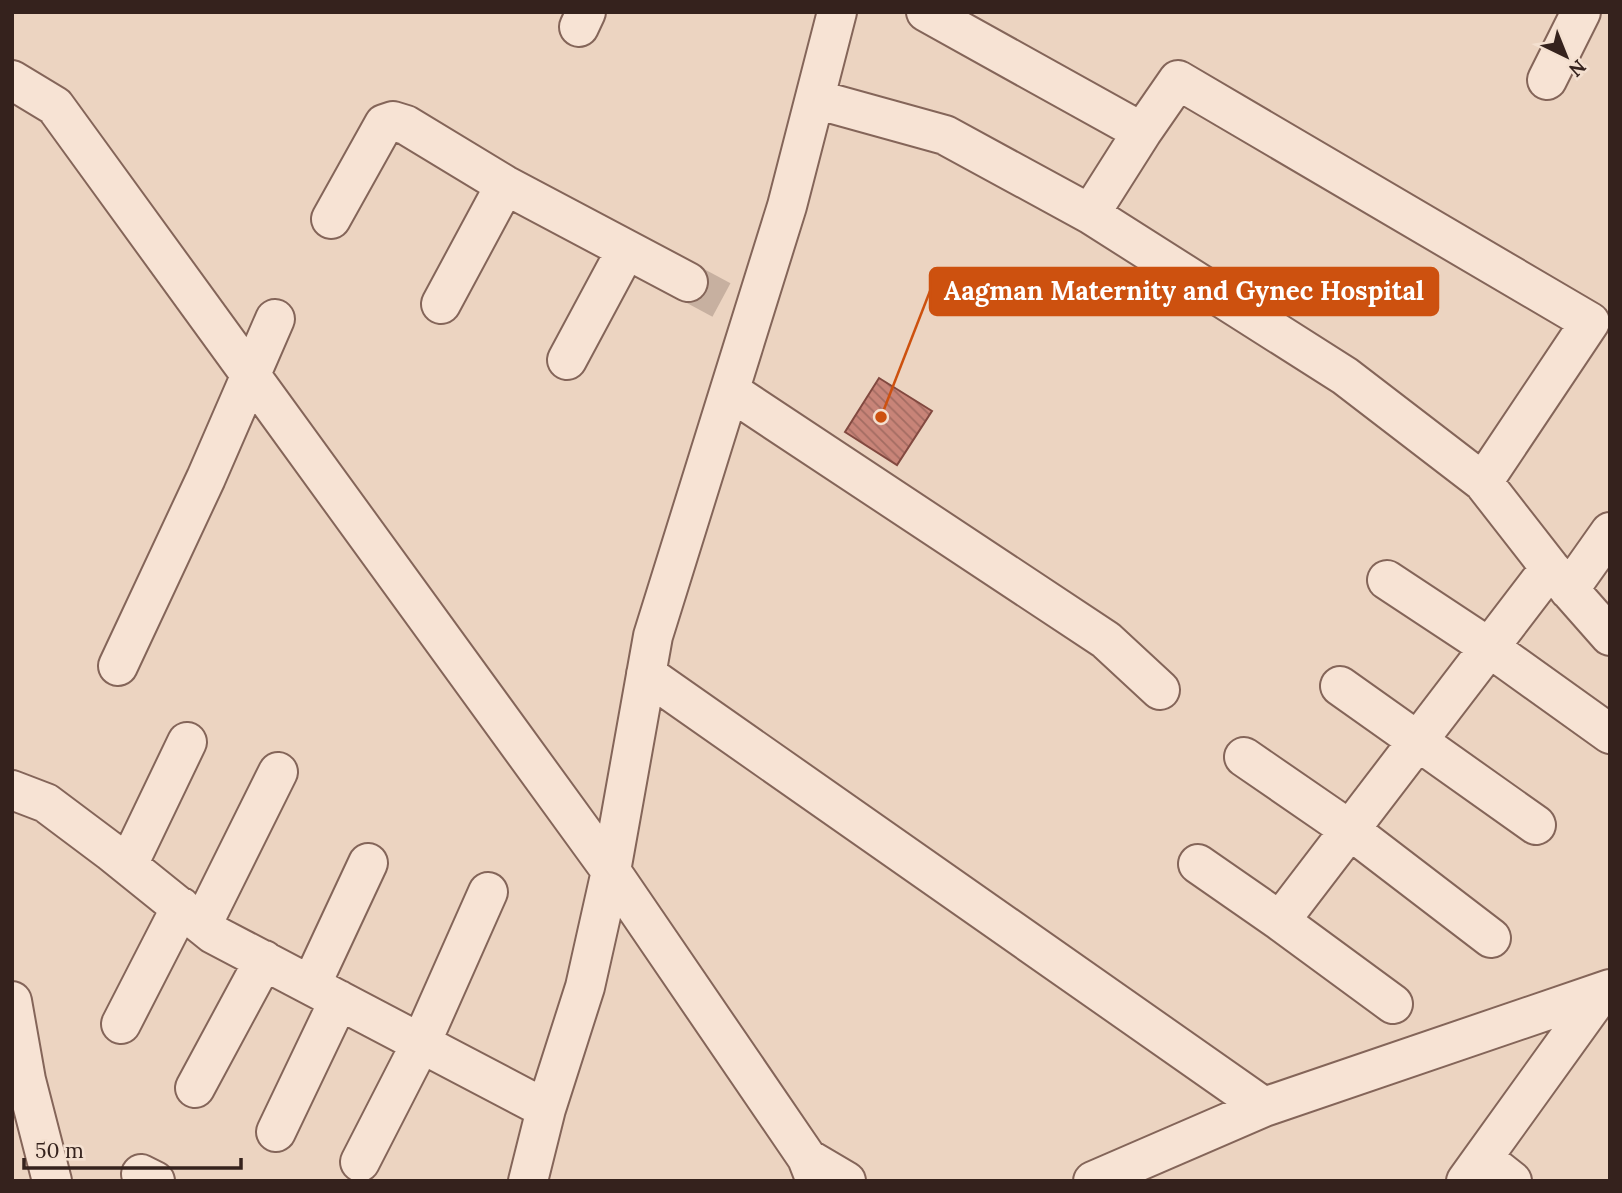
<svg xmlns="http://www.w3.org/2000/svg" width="1622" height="1193" font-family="Lora,serif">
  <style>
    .building { fill: url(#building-back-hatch); stroke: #824940; stroke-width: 2 }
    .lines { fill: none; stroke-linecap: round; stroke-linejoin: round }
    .minor-tunnel { stroke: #c7b0a0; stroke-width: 38; stroke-dasharray: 38 19; stroke-linecap: butt }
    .minor-casing { stroke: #846559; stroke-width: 42 }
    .minor { stroke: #f7e3d4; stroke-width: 38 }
    .leader { fill: none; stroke: #cd510f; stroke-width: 2.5 }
    .callout-dot { fill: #cd510f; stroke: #f4e0d0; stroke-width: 2.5 }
    .callout { fill: #cd510f; stroke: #cd510f; stroke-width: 2.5 }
    .callout-label { font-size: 26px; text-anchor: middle; font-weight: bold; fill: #fff }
  </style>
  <defs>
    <pattern id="building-back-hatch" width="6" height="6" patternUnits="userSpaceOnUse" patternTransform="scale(1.75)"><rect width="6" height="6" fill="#c88478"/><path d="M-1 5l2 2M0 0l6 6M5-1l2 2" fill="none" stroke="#a36c62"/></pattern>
  </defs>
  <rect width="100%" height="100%" fill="#ecd4c1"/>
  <path class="building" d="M879 378 932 411 897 465 845 432Z"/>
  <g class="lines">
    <path class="minor-tunnel" d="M688 282 727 303"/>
    <defs>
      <path id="minor" d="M926 12 1142 132 1090 214
        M579 27 586 12
        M12 80 55 106 611 871 807 1158 816 1181
        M1547 80 1581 12
        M815 99 945 135 1090 214 1345 376 1483 482 1550 568 1610 636
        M1142 132 1178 80 1590 322 1483 482
        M331 219 384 124 393 121 406 125 505 185 688 282
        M441 304 505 185
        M567 360 626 250
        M730 391 1106 640 1160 690
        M1387 580 1490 648 1610 734
        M1569 590 1610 532
        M118 666 206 478 275 319
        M646 674 1264 1107
        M1340 686 1536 825
        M1244 757 1350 830 1491 938
        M12 790 46 803 110 851 213 934 546 1109
        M1198 864 1280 921
        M128 865 187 742
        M202 925 278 772
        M311 985 368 863
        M12 1001 26 1080 52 1181
        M1393 1004 1280 921 1550 568
        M121 1024 181 907
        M195 1088 264 960
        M276 1132 339 1000
        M807 1158 846 1181
        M1483 1158 1512 1181
        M360 1162 421 1043 488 892
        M141 1174 155 1181
        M528 1181 546 1109 585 987 611 871 653 636 787 206 837 12
        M1093 1181 1264 1107 1610 989
        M1466 1181 1602 992"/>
    </defs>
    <use href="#minor" class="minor-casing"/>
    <use href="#minor" class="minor"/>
  </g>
  <path class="leader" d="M881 417L930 291"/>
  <circle class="callout-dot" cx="881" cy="417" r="7"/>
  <rect class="callout" x="930" y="268" width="508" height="47" rx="7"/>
  <g class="callout-label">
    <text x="1184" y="300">Aagman Maternity and Gynec Hospital</text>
  </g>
  <rect width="1622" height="1193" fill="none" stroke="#35221d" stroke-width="28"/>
  <g transform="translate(1566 56) rotate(137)" stroke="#f4e0d0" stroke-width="5" paint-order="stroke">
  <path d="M0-5L12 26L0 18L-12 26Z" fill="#35221d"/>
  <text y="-10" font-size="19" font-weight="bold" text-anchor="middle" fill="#35221d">N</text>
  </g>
  <path d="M24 1158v10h217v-10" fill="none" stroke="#35221d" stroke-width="3.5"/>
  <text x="35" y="1158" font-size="21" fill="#35221d" stroke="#f4e0d0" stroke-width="5" paint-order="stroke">50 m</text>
</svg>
